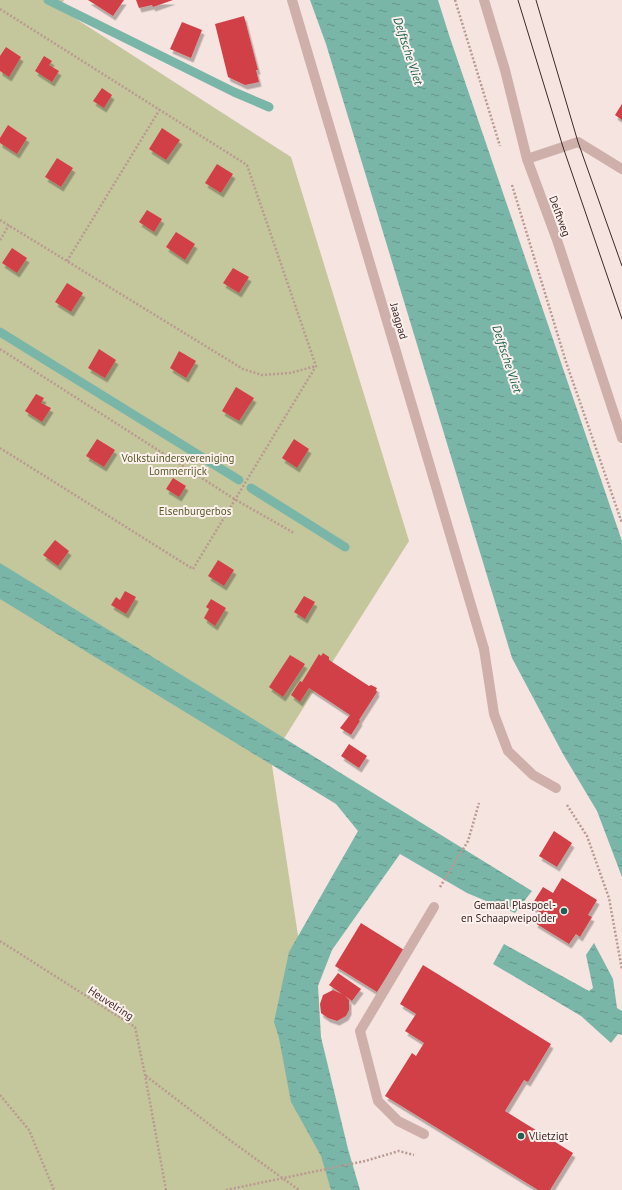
<svg xmlns="http://www.w3.org/2000/svg" width="622" height="1190" font-family="'PT Sans',sans-serif">
  <style>
    .green { fill: #c4c69c }
    .water { fill: url(#water-ripples) }
    .lines { fill: none; stroke-linecap: round; stroke-linejoin: round }
    .stream { stroke: #7ab6a8; stroke-width: 9 }
    .building { fill: #d24046; filter: url(#shadow) }
    .path { stroke: #bb9993; stroke-width: 2.5; stroke-dasharray: 2 2; stroke-linecap: butt }
    .lane { stroke: #cfafa9; stroke-width: 10 }
    .street { stroke: #cfafa9; stroke-width: 10 }
    .tram { stroke: #3c2a29; stroke-width: 1 }
    .poi-dot { fill: #1a6253; stroke: #fcf0ec; stroke-width: 1.5 }
    .labels { text-anchor: middle; stroke-width: 4; stroke-linejoin: round; paint-order: stroke }
    .street-label { font-size: 11px; fill: #3c2a29; stroke: #fcf0ec }
    .park-label { font-size: 11px; fill: #585d2a; stroke: #fcf0ec }
    .poi-label { font-size: 11px; fill: #3c2a29; stroke: #fcf0ec; text-anchor: end }
    .water-label { font-size: 12px; font-style: italic; fill: #1a6253; stroke: #fcf0ec }
  </style>
  <defs>
    <pattern id="water-ripples" width="26" height="14" patternUnits="userSpaceOnUse"><rect width="26" height="14" fill="#7ab6a8"/><path d="M2 4q2-2 4 0t4 0M15 11q2-2 4 0t4 0" fill="none" stroke="#659489"/></pattern>
    <filter id="shadow"><feDropShadow dx="2.5" dy="4.5" stdDeviation="0" flood-color="#0004"/></filter>
  </defs>
  <rect width="100%" height="100%" fill="#f5e4df"/>
  <path class="green" d="M0 0H64L59 8 291 157 409 541 271 759 312 1027 348 1190H0Z"/>
  <path class="water" d="M310 0H438L449 35 622 541V877L597 811 563 754 512 658 326 44Z
    M0 563 532 891 515 913 467 893 400 854 332 950 318 986 321 1037 348 1149 360 1190H331L321 1156 291 1102 279 1038 274 1022 289 952 358 831 336 804 0 599Z
    M594 943 613 979 617 1008 622 1011V1035L618 1034 611 1043 581 1016 493 964 504 944 589 991 593 988 586 955Z"/>
  <g class="lines">
    <path class="stream" d="M48 0 234 92 269 107
      M0 332 239 480
      M251 488 345 547"/>
  </g>
  <path class="building" d="M88 0H124L113 16Z
    M136 0H173L153 7 152 5 139 8Z
    M244 16 258 70H256L259 82 245 85 228 77 215 24Z
    M182 22 202 30 191 58 170 49Z
    M6 47 21 57 9 77 0 71V56Z
    M44 56 52 61 49 65 59 71 52 82 35 71Z
    M102 88 112 95 104 108 93 101Z
    M622 104V120L615 115Z
    M8 125 27 138 17 154 0 143V138Z
    M162 128 180 140 166 160 149 149Z
    M57 158 73 168 61 187 45 177Z
    M217 164 233 174 221 193 205 183Z
    M147 210 162 219 154 232 139 222Z
    M176 232 195 244 185 260 166 247Z
    M12 248 27 258 17 273 2 263Z
    M233 268 249 277 239 293 223 283Z
    M67 283 83 293 71 312 55 302Z
    M99 349 116 360 105 378 88 368Z
    M179 351 196 361 186 378 170 368Z
    M236 387 254 398 239 421 222 411Z
    M36 394 44 398 41 403 51 408 42 422 25 411Z
    M97 439 115 450 104 467 86 456Z
    M294 439 309 449 297 468 282 458Z
    M173 478 186 486 179 497 166 489Z
    M55 540 69 551 58 566 43 555Z
    M218 560 234 570 224 586 208 576Z
    M125 591 136 597 126 614 111 605 116 597 120 600Z
    M304 596 315 602 305 619 294 612Z
    M211 599 226 608 215 626 204 618 209 609 206 607Z
    M323 653 329 657V660L369 686 371 685 377 688 376 690 377 692 359 720 360 721 351 735 340 728 350 715 329 701 309 688 300 702 291 695 300 681 302 682 319 654 321 656Z
    M290 655 305 664 283 697 269 687Z
    M349 744 367 756 359 768 341 756Z
    M554 831 572 843 557 867 539 856Z
    M562 878 597 900 588 915 592 917 580 937 576 934 569 944 535 923 541 913 531 906 543 887 553 893Z
    M361 923 404 950 377 992 335 966Z
    M423 965 551 1044 528 1082 524 1080 505 1111 573 1153 550 1190H538L385 1096 412 1053 416 1056 424 1043 405 1031 416 1014 400 1004Z
    M338 973 361 989 352 1001 345 996 349 1000V1010L346 1016 337 1021 328 1018 321 1013 320 1004 323 995 333 990 342 994 329 985Z"/>
  <g class="lines">
    <path class="path" d="M455 0 500 146
      M0 9 247 165 316 366 193 569 0 448
      M512 185 566 362 622 523
      M0 220 243 369 262 375 290 373 316 366
      M0 240 9 225
      M67 261 160 109
      M0 349 236 500 294 533
      M567 805 587 836 609 898 622 970
      M440 887 468 841 479 803
      M0 941 135 1027 145 1075 166 1190
      M146 1076 231 1141 299 1190
      M0 1095 29 1130 54 1190
      M226 1190 365 1161 399 1151 414 1155"/>
    <path class="lane" d="M527 159 578 142 622 169
      M484 649 494 714 508 751 533 775 556 788
      M424 1134 398 1121 378 1101 360 1031 434 907"/>
    <path class="street" d="M292 0 484 649
      M484 0 505 70 527 159 557 240 622 438"/>
    <path class="tram" d="M518 0 563 147 622 319
      M536 0 578 142 622 266"/>
  </g>
  <g class="poi-dot">
    <circle cx="564" cy="911" r="4"/>
    <circle cx="521" cy="1136" r="4"/>
  </g>
  <g class="labels">
    <g class="street-label">
      <text transform="translate(560 216) rotate(70)" y="4">Delftweg</text>
      <text transform="translate(399 321) rotate(74)" y="4">Jaagpad</text>
      <text transform="translate(111 1003) rotate(33)" y="4">Heuvelring</text>
    </g>
    <g class="park-label">
      <text x="178" y="462">Volkstuindersvereniging<tspan x="178" dy="13">Lommerrijck</tspan></text>
      <text x="195" y="515">Elsenburgerbos</text>
    </g>
    <g class="poi-label">
      <text x="556" y="909">Gemaal Plaspoel-<tspan x="556" dy="13">en Schaapweipolder</tspan></text>
      <text x="529" y="1140" text-anchor="start">Vlietzigt</text>
    </g>
    <g class="water-label">
      <text transform="translate(408 51) rotate(72)" y="4">Delftsche Vliet</text>
      <text transform="translate(507 359) rotate(72)" y="4">Delftsche Vliet</text>
    </g>
  </g>
</svg>
